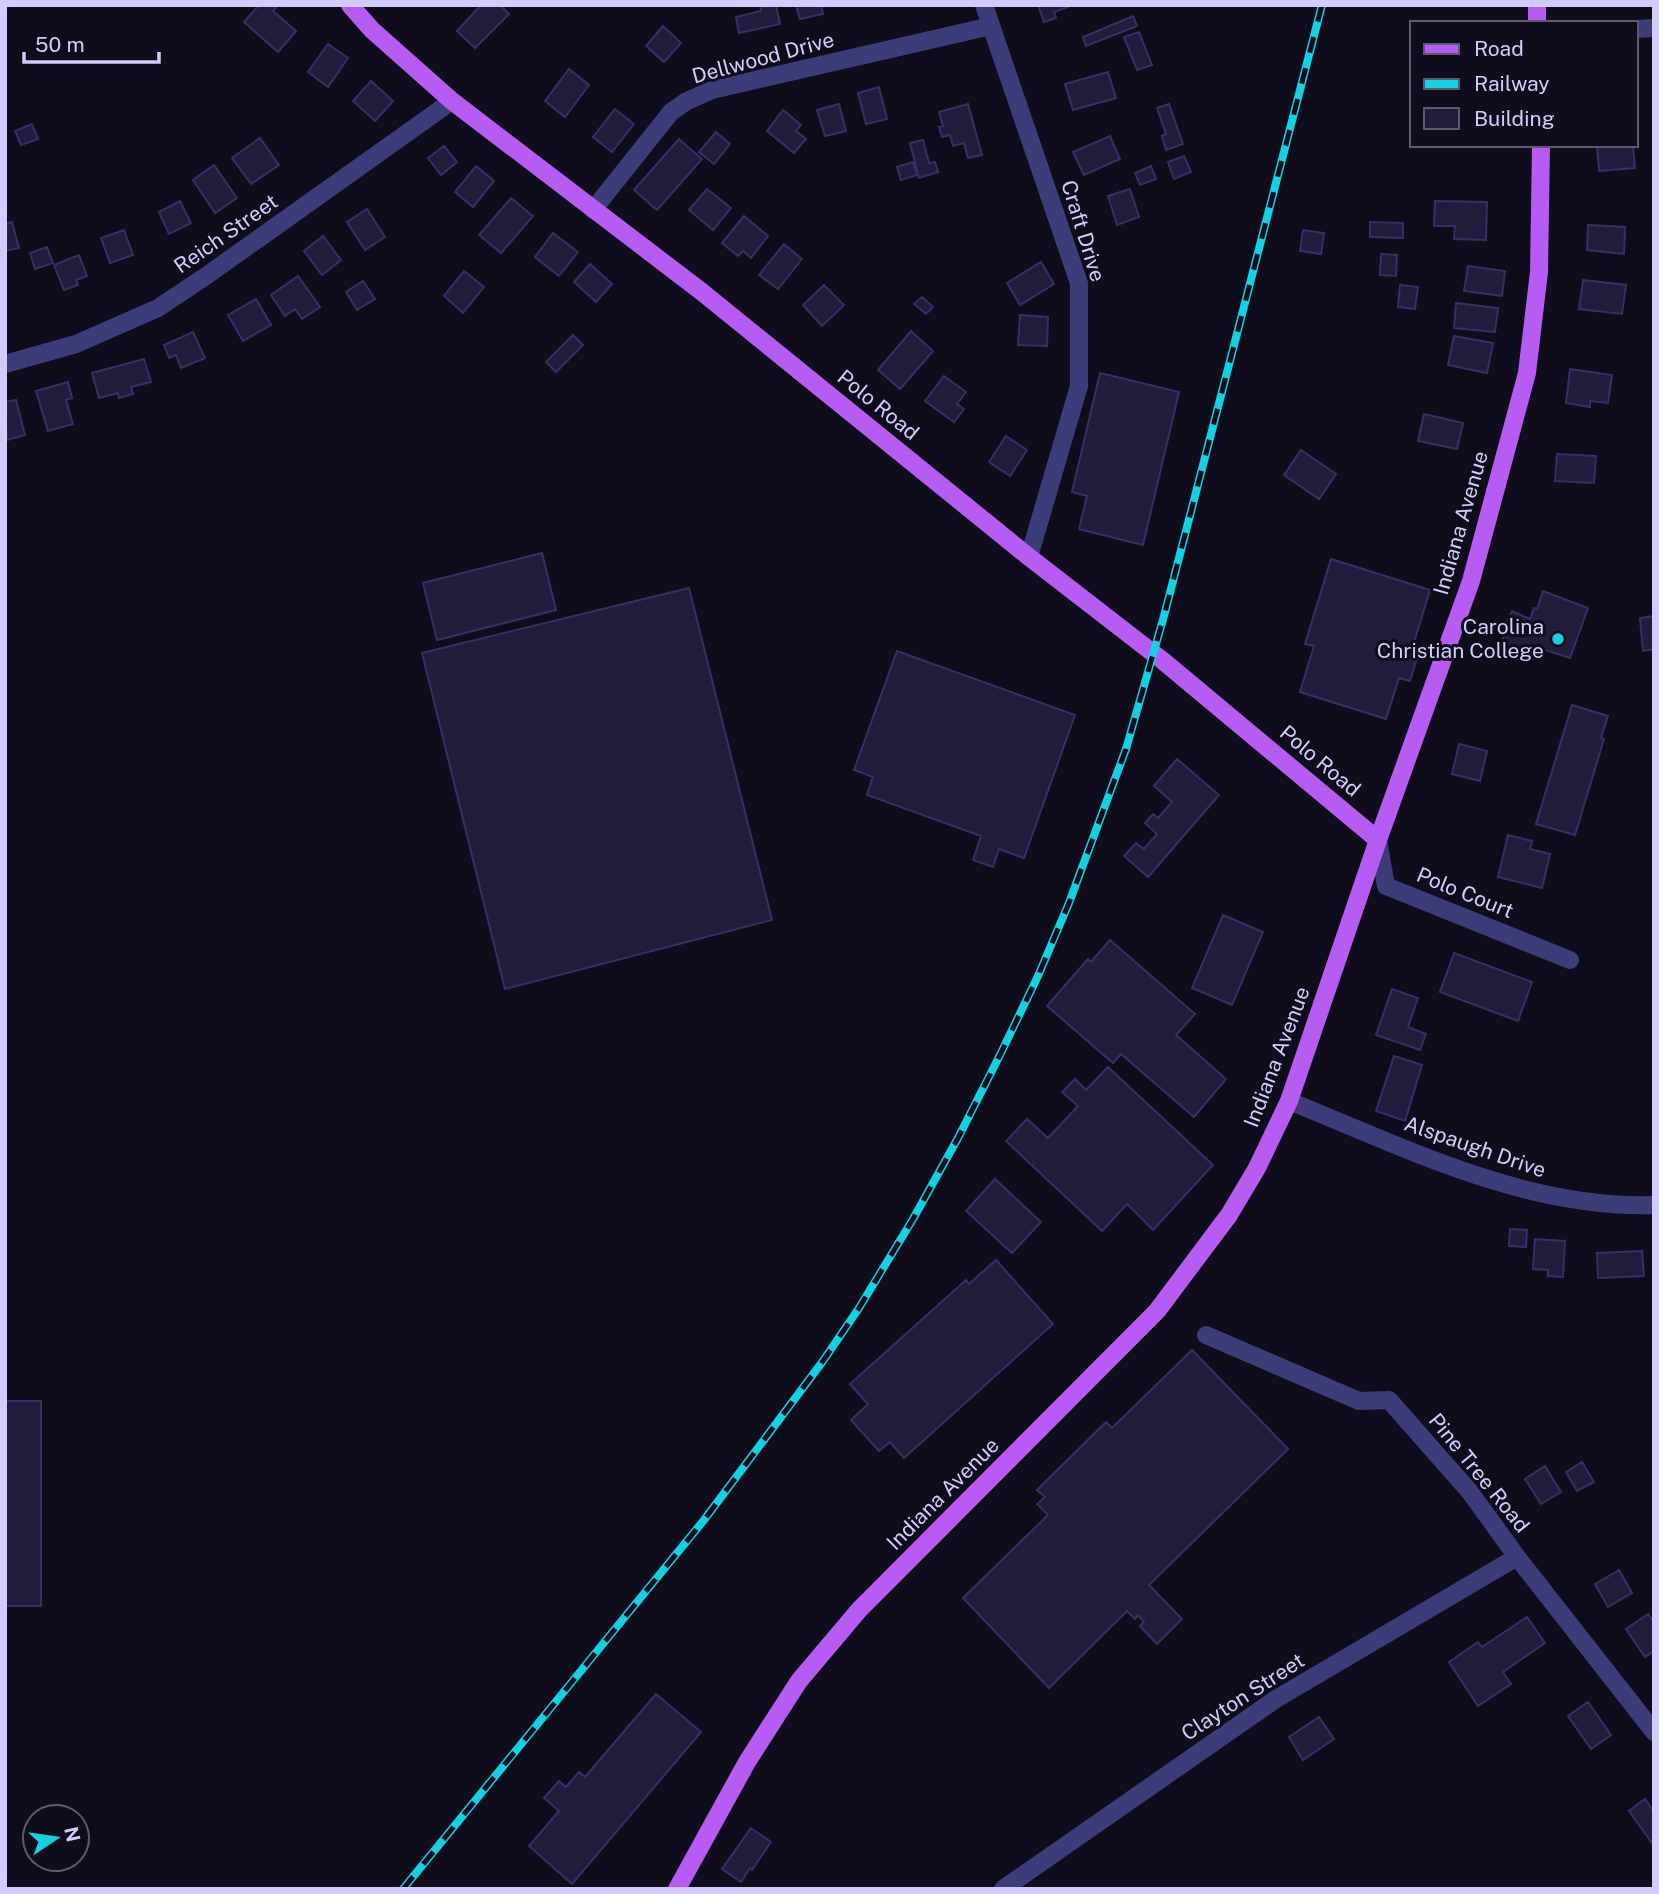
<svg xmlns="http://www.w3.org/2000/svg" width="1659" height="1894" font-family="'Public Sans',sans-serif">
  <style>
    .building { fill: #211b3c; stroke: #382e66; stroke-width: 2 }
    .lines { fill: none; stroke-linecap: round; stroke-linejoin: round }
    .minor { stroke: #3c3c78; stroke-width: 18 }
    .major { stroke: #b75cf2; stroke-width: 18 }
    .rail-casing { stroke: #12d2e2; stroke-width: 8 }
    .rail { stroke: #0f0d1c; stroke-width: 5; stroke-dasharray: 16; stroke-linecap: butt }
    .poi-dot { fill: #12d2e2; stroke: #0f0d1c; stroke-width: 2.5 }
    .labels { text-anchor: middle; stroke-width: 6; stroke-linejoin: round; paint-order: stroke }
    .street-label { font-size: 21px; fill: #d1ccfb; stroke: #0f0d1c }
    .poi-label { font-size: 21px; fill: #d1ccfb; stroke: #0f0d1c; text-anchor: end }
  </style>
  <rect width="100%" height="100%" fill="#0f0d1c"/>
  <path class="building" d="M259 5H274L276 7 273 11 296 31 278 52 244 22Z
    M481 5H500L509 14 475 48 457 31Z
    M760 5H776L780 24 739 33 736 17 761 11Z
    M796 5H821L823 14 800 19Z
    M1038 5H1067L1068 7 1054 12 1056 18 1044 22Z
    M1133 16 1137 26 1086 46 1083 37Z
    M663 26 681 43 664 62 646 46Z
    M1139 32 1152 65 1137 70 1124 37Z
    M328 44 348 58 328 87 308 72Z
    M569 69 589 85 565 117 545 101Z
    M1108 72 1116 98 1073 110 1065 84Z
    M371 81 393 101 375 121 353 101Z
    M879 87 887 119 866 124 858 93Z
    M839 104 846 131 825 136 817 110Z
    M968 104 982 155 968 158 964 143 953 146 950 135 942 137 939 127 943 126 939 112Z
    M1169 104 1183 144 1166 150 1162 136 1166 134 1157 108Z
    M615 109 634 124 612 152 593 137Z
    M783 110 801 125 796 131 806 139 794 153 767 131Z
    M32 124 38 139 21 145 15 131Z
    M716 132 730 144 714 164 699 152Z
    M1110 136 1120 159 1084 175 1073 152Z
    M260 138 279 165 251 184 232 158Z
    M679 139 702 159 657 210 634 190Z
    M923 140 929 163 935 162 938 172 919 178 910 143Z
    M1597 145H1633L1635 168 1599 171Z
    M444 146 457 162 441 175 428 158Z
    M1184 156 1191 172 1174 179 1168 162Z
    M913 162 917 175 901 180 897 167Z
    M214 165 237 198 215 213 193 180Z
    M476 166 494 181 473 207 455 192Z
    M1151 166 1156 179 1140 185 1135 173Z
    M707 189 731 208 713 230 689 210Z
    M1130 189 1139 217 1117 225 1108 196Z
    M511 198 533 216 501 253 479 235Z
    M180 201 191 223 169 234 159 212Z
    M1435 201 1487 202 1486 240 1454 239 1455 226H1434Z
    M367 209 385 237 365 250 347 222Z
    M744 216 768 236 751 258 743 251 738 256 722 243Z
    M12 222 19 248 5 251V224Z
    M1370 222 1403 223V238L1370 237Z
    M1588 225 1625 227 1624 254 1587 250Z
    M124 230 133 255 110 263 101 238Z
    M1303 230 1324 233 1321 254 1300 251Z
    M553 233 578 252 559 276 535 257Z
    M323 236 341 260 322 275 304 251Z
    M784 244 802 259 778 289 759 275Z
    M47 247 53 263 35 269 30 253Z
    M1381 254 1397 255 1396 276 1380 275Z
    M79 255 87 276 76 280 78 285 64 290 54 265Z
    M1041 262 1054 284 1020 305 1007 283Z
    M590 264 612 284 596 302 574 282Z
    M1468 266 1505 271 1502 296 1464 291Z
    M464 271 484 287 463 313 444 296Z
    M298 276 320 307 302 319 295 309 285 316 271 295Z
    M1583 280 1626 285 1622 314 1579 309Z
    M363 281 375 299 357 310 346 292Z
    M824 285 844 305 822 326 803 305Z
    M1400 285 1418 287 1415 309 1398 307Z
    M922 297 933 307 926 314 914 304Z
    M256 299 271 325 243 341 228 315Z
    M1456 303 1498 308 1495 332 1454 328Z
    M1020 315 1048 317 1047 346 1018 345Z
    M911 331 933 351 900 389 878 370Z
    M193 332 205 358 181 368 176 355 169 358 164 345Z
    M573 335 583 345 556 372 546 362Z
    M1454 336 1493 343 1487 373 1448 365Z
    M144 359 151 382 131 387 133 394 119 398 118 393 99 398 92 373Z
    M1570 369 1612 375 1608 403 1590 401V407L1566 403Z
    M1100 373 1179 392 1143 545 1079 529 1087 496 1072 492Z
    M944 376 966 392 957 404 964 409 954 422 925 401Z
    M68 382 72 398 66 400 73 424 48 431 36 391Z
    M16 400 25 435 7 440 5 402Z
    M1424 414 1463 423 1457 449 1418 441Z
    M1006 436 1027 450 1010 476 989 462Z
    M1301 450 1336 474 1319 499 1284 475Z
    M1557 454 1596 456 1594 483 1555 481Z
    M542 553 556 610 437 640 423 583Z
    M1331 559 1430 590 1409 659 1416 661 1410 681 1399 678 1386 719 1300 692 1314 646 1305 644Z
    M689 588 772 920 505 989 422 653Z
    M1543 591 1588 608 1570 658 1534 646 1530 658 1500 647 1504 635 1502 633 1512 611 1530 619 1534 608 1537 609Z
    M1654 616V649L1643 651 1640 618Z
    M897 651 1075 715 1024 858 999 849 993 867 973 860 981 836 867 795 873 777 854 770Z
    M1572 705 1608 716 1601 738 1604 739 1575 835 1536 824Z
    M1459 744 1487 751 1480 781 1452 774Z
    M1177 759 1219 795 1148 877 1124 856 1136 843 1144 849 1157 834 1145 823 1153 814 1158 818 1172 802 1154 786Z
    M1508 835 1532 841 1530 849 1550 854 1542 888 1498 877Z
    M1223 915 1263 932 1232 1005 1192 988Z
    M1110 940 1195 1014 1176 1035 1226 1079 1194 1117 1121 1054 1113 1063 1047 1006 1088 959 1091 962Z
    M1454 953 1532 982 1518 1021 1440 992Z
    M1392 989 1418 998 1408 1027 1426 1034 1420 1050 1376 1035Z
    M1394 1056 1422 1065 1405 1121 1376 1111Z
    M1108 1067 1213 1165 1153 1230 1127 1204 1102 1231 1006 1141 1027 1119 1048 1138 1078 1106 1062 1092 1075 1079 1086 1090Z
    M995 1179 1041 1222 1012 1253 966 1211Z
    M1510 1229 1527 1230 1526 1247 1509 1246Z
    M1535 1239 1565 1241 1563 1277 1548 1276V1270L1533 1269Z
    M1642 1251 1644 1276 1598 1278 1597 1253Z
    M996 1260 1053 1324 904 1458 890 1442 879 1451 851 1420 868 1404 850 1384 966 1280 969 1284Z
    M1192 1350 1288 1449 1149 1585 1182 1619 1157 1644 1140 1626 1144 1622 1138 1615 1135 1619 1127 1611 1049 1688 963 1598 1048 1515 1037 1504 1045 1497 1037 1490 1106 1422 1112 1428Z
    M5 1401H41V1606H5Z
    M1582 1462 1594 1482 1577 1491 1566 1472Z
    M1545 1466 1561 1492 1541 1504 1525 1479Z
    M1619 1570 1632 1593 1608 1607 1595 1584Z
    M1648 1614 1654 1622V1651L1645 1657 1626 1629Z
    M1527 1617 1545 1643 1503 1672 1511 1684 1478 1706 1449 1662 1478 1642 1482 1647Z
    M656 1694 701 1732 572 1884 529 1846 559 1811 544 1798 559 1781 566 1787 579 1772 585 1777Z
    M1588 1702 1611 1735 1591 1749 1568 1716Z
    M1319 1717 1334 1739 1303 1760 1289 1737Z
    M1645 1799 1654 1812V1841L1652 1843 1629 1811Z
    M751 1828 771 1842 752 1870 750 1868 741 1882 722 1869Z"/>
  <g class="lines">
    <path class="minor" d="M984 5 1079 283V386L1029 557
      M1636 29 1654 28
      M593 210 671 112 687 101 712 90 991 26
      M5 364 76 344 158 308 206 276 452 101
      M1378 840 1386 886 1570 960
      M1289 1101C1406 1148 1525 1209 1654 1205
      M1206 1335 1359 1401 1389 1400 1470 1492 1517 1557 1654 1732
      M1003 1889 1276 1699 1517 1557"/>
    <path class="major" d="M350 5 372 30 452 101 702 292 1029 557 1162 660 1378 840
      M1537 5V23
      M677 1889 747 1762 799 1681 859 1610 1157 1311 1229 1215 1257 1168 1289 1101 1378 840 1471 581 1527 373 1539 272 1541 145"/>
    <defs>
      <path id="rail" d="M403 1889 704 1520 823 1361 859 1308 913 1219 958 1138 1000 1055 1038 976 1069 903 1126 749 1164 616 1322 5"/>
    </defs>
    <use href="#rail" class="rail-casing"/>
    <use href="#rail" class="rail"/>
  </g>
  <circle class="poi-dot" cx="1558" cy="639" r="7"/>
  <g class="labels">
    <g class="street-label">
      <text transform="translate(763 58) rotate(-15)" y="7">Dellwood Drive</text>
      <text transform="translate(1083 231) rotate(73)" y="7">Craft Drive</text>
      <text transform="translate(226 234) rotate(-35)" y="7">Reich Street</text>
      <text transform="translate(878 405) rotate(39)" y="7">Polo Road</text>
      <text transform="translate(1461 523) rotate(-74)" y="7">Indiana Avenue</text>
      <text transform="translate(1320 761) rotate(40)" y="7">Polo Road</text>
      <text transform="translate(1465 893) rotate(22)" y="7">Polo Court</text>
      <text transform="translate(1277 1057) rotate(-69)" y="7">Indiana Avenue</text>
      <text transform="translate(1475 1147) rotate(19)" y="7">Alspaugh Drive</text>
      <text transform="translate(1479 1473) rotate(51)" y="7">Pine Tree Road</text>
      <text transform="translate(943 1494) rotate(-45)" y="7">Indiana Avenue</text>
      <text transform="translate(1243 1697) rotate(-33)" y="7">Clayton Street</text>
    </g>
    <g class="poi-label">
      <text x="1544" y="634">Carolina<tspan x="1544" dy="24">Christian College</tspan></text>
    </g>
  </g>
  <rect width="1659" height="1894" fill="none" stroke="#d1ccfb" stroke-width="14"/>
  <rect x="1410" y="21" width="228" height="126" fill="#0f0d1c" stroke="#5d5975" stroke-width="2"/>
  <rect x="1424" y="44" width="35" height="10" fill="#b75cf2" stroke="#5d5975" stroke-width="2"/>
  <text x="1474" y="56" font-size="21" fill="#d1ccfb">Road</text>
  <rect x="1424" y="79" width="35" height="10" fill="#12d2e2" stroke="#5d5975" stroke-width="2"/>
  <text x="1474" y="91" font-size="21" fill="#d1ccfb">Railway</text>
  <rect x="1424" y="108" width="35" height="21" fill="#211b3c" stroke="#5d5975" stroke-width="2"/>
  <text x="1474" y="126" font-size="21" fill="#d1ccfb">Building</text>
  <g transform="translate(56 1838) rotate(77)"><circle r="33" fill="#0f0d1c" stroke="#5d5975" stroke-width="2"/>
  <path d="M0-5L12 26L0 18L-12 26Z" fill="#12d2e2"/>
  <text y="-10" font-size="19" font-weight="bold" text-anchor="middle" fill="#d1ccfb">N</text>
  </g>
  <path d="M24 52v10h135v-10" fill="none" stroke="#d1ccfb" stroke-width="3.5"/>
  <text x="35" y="52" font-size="21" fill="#d1ccfb" stroke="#0f0d1c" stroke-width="5" paint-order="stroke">50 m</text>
</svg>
